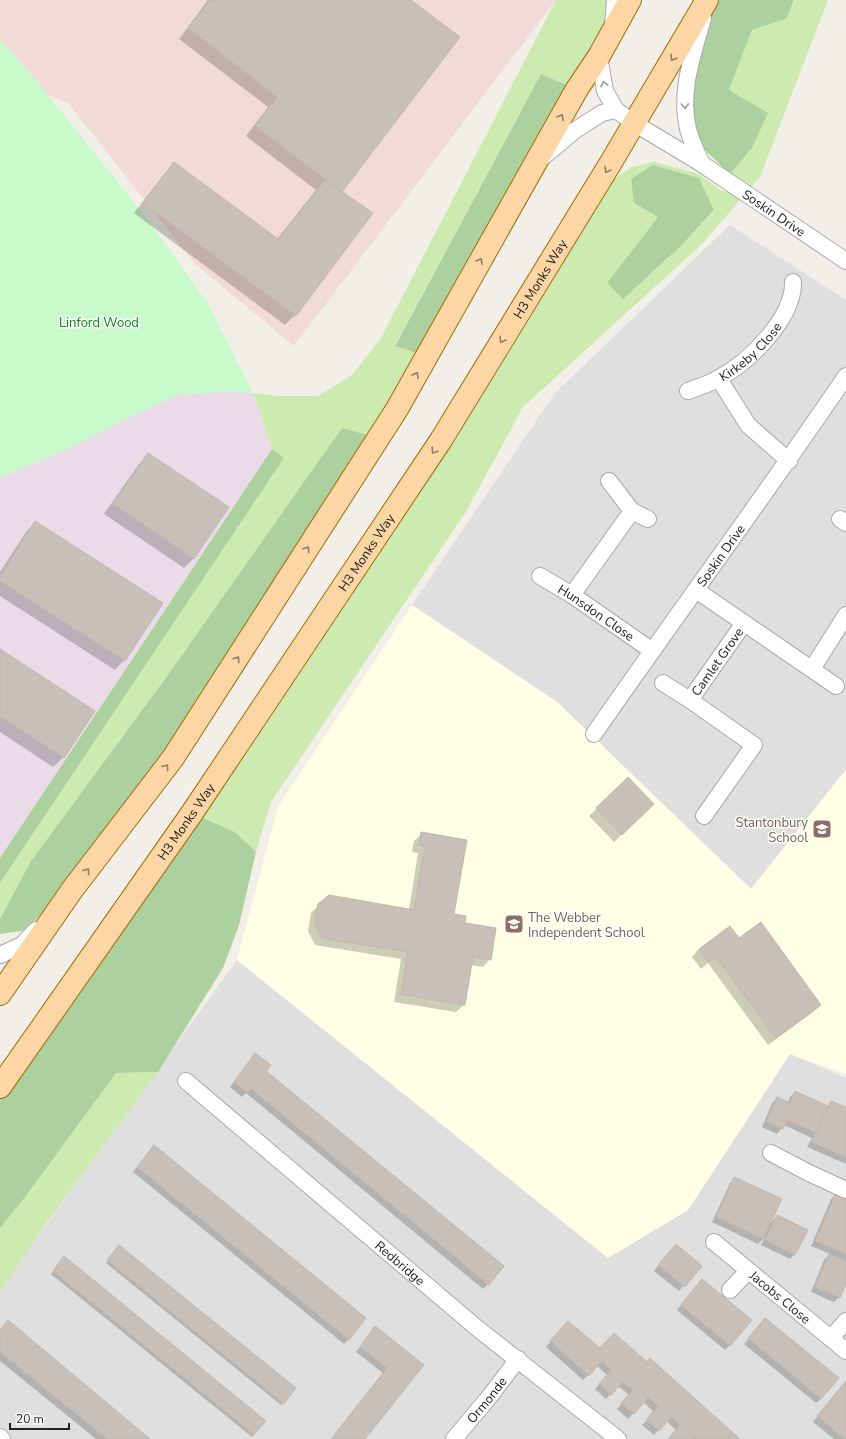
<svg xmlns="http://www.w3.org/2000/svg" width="846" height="1439" font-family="'Nunito Sans',sans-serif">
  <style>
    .residential { fill: #e0dfdf }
    .commercial { fill: #f2dad9 }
    .industrial { fill: #ebdbe8 }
    .education { fill: #ffffe5 }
    .grass { fill: #cdebb0; fill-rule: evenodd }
    .forest { fill: #add19e }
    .park { fill: #c8facc }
    .shadow { fill: #0003 }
    .building { fill: #c7bfb8; stroke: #c4b6ab }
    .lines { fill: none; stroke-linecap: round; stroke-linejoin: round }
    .minor-casing { stroke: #a9a9a9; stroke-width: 18 }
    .primary-casing { stroke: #a06b00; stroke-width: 24 }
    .minor { stroke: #fff; stroke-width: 16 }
    .primary { stroke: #fcd6a4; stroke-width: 22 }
    .oneway { stroke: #8f7c63 }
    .oneway2 { stroke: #9c9c9c }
    .labels { text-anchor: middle; stroke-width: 3; stroke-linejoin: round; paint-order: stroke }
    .street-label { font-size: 13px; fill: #222; stroke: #fff }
    .park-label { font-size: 13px; fill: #0c8416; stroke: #fff }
    .education-label { font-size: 13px; fill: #785e54; stroke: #fff; text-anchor: end }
  </style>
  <rect width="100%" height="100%" fill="#f2efe9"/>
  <path class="residential" d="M730 225 846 300V769L751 889 557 702 412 605 555 393Z
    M237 960 608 1258 688 1210 790 1054 846 1078V1439H0V1289Z"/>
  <path class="commercial" d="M0 0H556L294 346 195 264 68 103 47 94 0 40Z"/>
  <path class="industrial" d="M231 391 253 393 272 449 0 858V478L69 448 130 417 178 395Z"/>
  <path class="education" d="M412 605 557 702 751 889 846 770V1074L790 1054 688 1210 608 1258 237 960 278 807Z"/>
  <path class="grass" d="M556 0H615L577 89 541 74 395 345 426 356 378 438 342 429 165 679 31 861 0 919V883L284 458 272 449 253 393 278 396H318L352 375 381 338Z
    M794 0H828L760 177 702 244 523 407 467 510 271 802 256 852 235 832 192 813 612 180 632 167 654 162 699 174 721 191 746 193 730 174 752 148 728 91 752 30 786 19ZM634 203 714 211 681 246 649 276 607 283 658 217Z
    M158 1072 48 1221 0 1292V1228L26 1196 116 1073Z"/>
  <path class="forest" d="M708 0H794L786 19 752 30 729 90 768 113 752 148 730 174 709 154 688 130 686 91Z
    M541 74 577 89 426 356 395 346Z
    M653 165 699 178 714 210 681 246 623 299 607 283 658 217 634 203 631 179Z
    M342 428 378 438 72 890 22 931 0 934V919L31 861 165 679Z
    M272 449 284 458 0 883V858Z
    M192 813 235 832 256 852 239 925 223 968 158 1072 116 1073 26 1196 0 1228V1087Z"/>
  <path class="park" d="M0 39 32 75 145 216 207 302 253 393 231 391 178 395 130 417 69 448 0 478Z"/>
  <path class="shadow" d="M208 0H409L340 192 371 213 295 315 285 325 134 213 165 173 174 163 277 239 316 190 246 136 268 107 179 39Z
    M149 454 194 558 184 568 104 514 139 464Z
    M36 522 124 660 115 670 0 596V572L26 532Z
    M0 650 93 711 63 758 53 767 0 732Z
    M628 779 653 804 614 842 589 816Z
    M422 834 453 915 490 959 483 967 470 965 464 1005 456 1012 394 1002 401 959 315 945 308 931 311 913 319 905 409 910 418 853 412 852 414 841Z
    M739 940 820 1005 813 1012 768 1045 708 963 701 969 692 957 699 949Z
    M251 1060 265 1071 488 1284 483 1289 246 1093 242 1097 230 1087Z
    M795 1093 827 1107 832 1102 846 1108V1164L807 1147 812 1138 784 1125 777 1134 762 1127 772 1103 777 1098 788 1103 790 1097Z
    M154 1146 349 1339 344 1344 133 1172Z
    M735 1178 769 1225 777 1216 795 1254 790 1259 761 1245 765 1237 758 1244 712 1222 730 1183Z
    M836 1194 846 1199V1281L839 1297 834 1302 811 1292 824 1260 830 1254 811 1246 831 1199Z
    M117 1249 283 1403 281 1405 106 1263Z
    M671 1250 701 1266 679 1291 654 1271Z
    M62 1260 254 1435 252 1437 51 1274Z
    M698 1285 730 1345 725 1350 677 1310Z
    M761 1324 821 1399 816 1403 744 1344Z
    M375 1327 423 1365 364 1439H331L383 1373 356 1352Z
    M563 1327 599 1349 738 1439H669L676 1430 666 1421 654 1435 642 1425 654 1412 643 1402 628 1419 617 1409 629 1395 618 1386 606 1399 595 1389 607 1375 597 1366 583 1380 546 1347Z
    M0 1330 149 1439H96L0 1361Z
    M846 1382V1439H834L813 1422Z"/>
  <path class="building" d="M210 0H411L460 37 342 192 255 126 277 97 188 28Z
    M174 162 278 239 325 180 373 213 296 316 143 203Z
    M148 453 229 507 194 559 113 504Z
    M35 521 163 603 125 661 0 581V576Z
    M0 649 95 711 64 758 0 716Z
    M628 777 654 804 622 835 596 808Z
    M421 832 467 840 454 914 466 916 465 923 496 928 491 960 473 957 465 1005 401 994 408 952 322 938 315 923 318 904 329 895 414 910 425 846 419 845Z
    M761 922 821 1005 776 1038 716 957 708 962 699 949 730 926 739 938Z
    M255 1053 271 1065 266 1071 504 1266 489 1285 251 1089 248 1093 234 1082Z
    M795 1091 828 1106 816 1133 787 1120 783 1129 766 1122 777 1097 790 1103Z
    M831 1101 846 1107V1157L811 1142Z
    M154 1145 366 1318 349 1340 137 1167Z
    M734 1177 782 1199 763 1239 716 1217Z
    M836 1193 846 1198V1254L815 1241Z
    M777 1215 808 1230 795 1255 765 1240Z
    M676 1244 702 1266 685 1287 658 1265Z
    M119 1245 296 1388 284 1404 107 1260Z
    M829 1254 846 1261V1284L840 1298 815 1287Z
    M64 1256 266 1421 254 1435 53 1271Z
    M702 1279 752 1320 730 1346 681 1305Z
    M765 1318 839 1378 821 1399 748 1338Z
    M8 1320 150 1439H107L0 1352V1330Z
    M568 1321 600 1348 614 1333 647 1362 650 1358 663 1370 643 1393 648 1398 634 1414 621 1403 633 1390 623 1382 611 1395 599 1384 611 1370 602 1361 589 1376 550 1341Z
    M375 1326 424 1365 365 1439H331L387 1368 360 1347Z
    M663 1370 740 1439H696L694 1437 692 1439H668L680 1425 671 1417 659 1431 646 1420 658 1406 643 1393Z
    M846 1381V1439H844L817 1416Z"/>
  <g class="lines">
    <defs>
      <g id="minor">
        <path d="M613 26 615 0"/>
        <path id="s1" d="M599 56 605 91 616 110 634 123 702 164 846 261"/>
        <path d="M543 157 574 131 602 113 616 110"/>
        <path d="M702 164C697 153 691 141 688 129 679 92 693 54 703 18"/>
        <path d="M719 379 748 425 789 461"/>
        <path id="s2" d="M688 391C698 387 710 384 719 378 749 362 794 318 793 282"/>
        <path d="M609 481 632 511 648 519"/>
        <path d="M840 519 846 523"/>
        <path id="s3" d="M540 576 572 595 651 650"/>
        <path d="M696 590 836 686"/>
        <path d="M572 595 632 511"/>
        <path d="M812 669 846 615"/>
        <path d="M663 683 690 700 754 745 704 816"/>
        <path id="s4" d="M690 700 744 623"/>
        <path id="s5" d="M594 734C677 614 764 497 846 376"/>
        <path d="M0 955 22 945 36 930"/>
        <path id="s6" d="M186 1081 477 1328 618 1439"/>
        <path d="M771 1153 809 1173 846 1190"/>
        <path id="s7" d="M714 1242 846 1351"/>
        <path d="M730 1290 748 1271"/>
        <path d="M831 1338 846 1321"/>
        <path d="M0 1437 2 1439"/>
        <path id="s8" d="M454 1439 490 1396 518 1359"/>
      </g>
      <g id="primary">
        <path d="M0 994 72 890 173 758 397 409 577 89 599 56 630 0"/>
        <path id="s9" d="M0 1087 192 813 441 440 610 164 707 0"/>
      </g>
    </defs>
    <use href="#minor" class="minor-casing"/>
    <use href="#primary" class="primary-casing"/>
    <use href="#minor" class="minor"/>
    <use href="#primary" class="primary"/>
  </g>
  <defs><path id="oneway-chevron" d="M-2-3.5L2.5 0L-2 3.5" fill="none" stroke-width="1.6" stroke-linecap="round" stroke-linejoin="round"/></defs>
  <g class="oneway">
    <use href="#oneway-chevron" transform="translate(673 58) rotate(121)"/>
    <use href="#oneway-chevron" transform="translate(561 117) rotate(-61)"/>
    <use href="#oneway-chevron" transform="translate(607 170) rotate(121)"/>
    <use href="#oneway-chevron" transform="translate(480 261) rotate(-60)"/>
    <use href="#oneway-chevron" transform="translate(502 340) rotate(121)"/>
    <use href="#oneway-chevron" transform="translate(416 375) rotate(-61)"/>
    <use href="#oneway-chevron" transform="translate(434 451) rotate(124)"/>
    <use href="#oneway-chevron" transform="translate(307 549) rotate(-57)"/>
    <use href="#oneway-chevron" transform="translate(237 659) rotate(-57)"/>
    <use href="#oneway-chevron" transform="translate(166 767) rotate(-53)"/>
    <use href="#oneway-chevron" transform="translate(87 871) rotate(-53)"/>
  </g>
  <g class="oneway2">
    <use href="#oneway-chevron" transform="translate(604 84) rotate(-102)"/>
    <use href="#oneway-chevron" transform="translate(685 106) rotate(89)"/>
  </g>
  <defs>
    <symbol id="school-square" viewBox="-11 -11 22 22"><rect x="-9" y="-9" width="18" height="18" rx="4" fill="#8d6e63" stroke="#fff"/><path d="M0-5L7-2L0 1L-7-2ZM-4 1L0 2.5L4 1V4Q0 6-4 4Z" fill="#fff"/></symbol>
  </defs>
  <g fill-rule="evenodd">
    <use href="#school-square" x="811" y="818" width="22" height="22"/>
    <use href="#school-square" x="503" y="913" width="22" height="22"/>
  </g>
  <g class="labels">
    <g class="street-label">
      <text dy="5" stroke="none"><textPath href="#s1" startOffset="246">Soskin Drive</textPath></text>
      <text dy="5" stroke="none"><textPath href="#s9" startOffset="972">H3 Monks Way</textPath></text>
      <text dy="5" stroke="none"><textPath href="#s2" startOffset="75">Kirkeby Close</textPath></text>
      <text dy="5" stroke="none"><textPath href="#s9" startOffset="648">H3 Monks Way</textPath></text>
      <text dy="5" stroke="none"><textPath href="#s5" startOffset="219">Soskin Drive</textPath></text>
      <text dy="5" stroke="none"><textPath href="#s3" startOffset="67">Hunsdon Close</textPath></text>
      <text dy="5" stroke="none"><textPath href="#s4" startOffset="47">Camlet Grove</textPath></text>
      <text dy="5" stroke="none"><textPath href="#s9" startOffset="324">H3 Monks Way</textPath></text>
      <text dy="5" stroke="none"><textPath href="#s6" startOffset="281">Redbridge</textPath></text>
      <text dy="5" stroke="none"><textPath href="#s7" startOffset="86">Jacobs Close</textPath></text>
      <text dy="5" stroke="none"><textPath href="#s8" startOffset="51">Ormonde</textPath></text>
    </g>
    <g class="park-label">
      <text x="99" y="327">Linford Wood</text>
    </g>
    <g class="education-label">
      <text x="808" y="827">Stantonbury<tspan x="808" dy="15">School</tspan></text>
      <text x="528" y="922" text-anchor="start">The Webber<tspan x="528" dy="15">Independent School</tspan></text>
    </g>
  </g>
  <path d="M10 1423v6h59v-6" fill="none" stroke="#222222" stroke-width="2"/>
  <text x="16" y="1423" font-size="12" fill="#222222" stroke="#ffffff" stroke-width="3" paint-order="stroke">20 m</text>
</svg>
